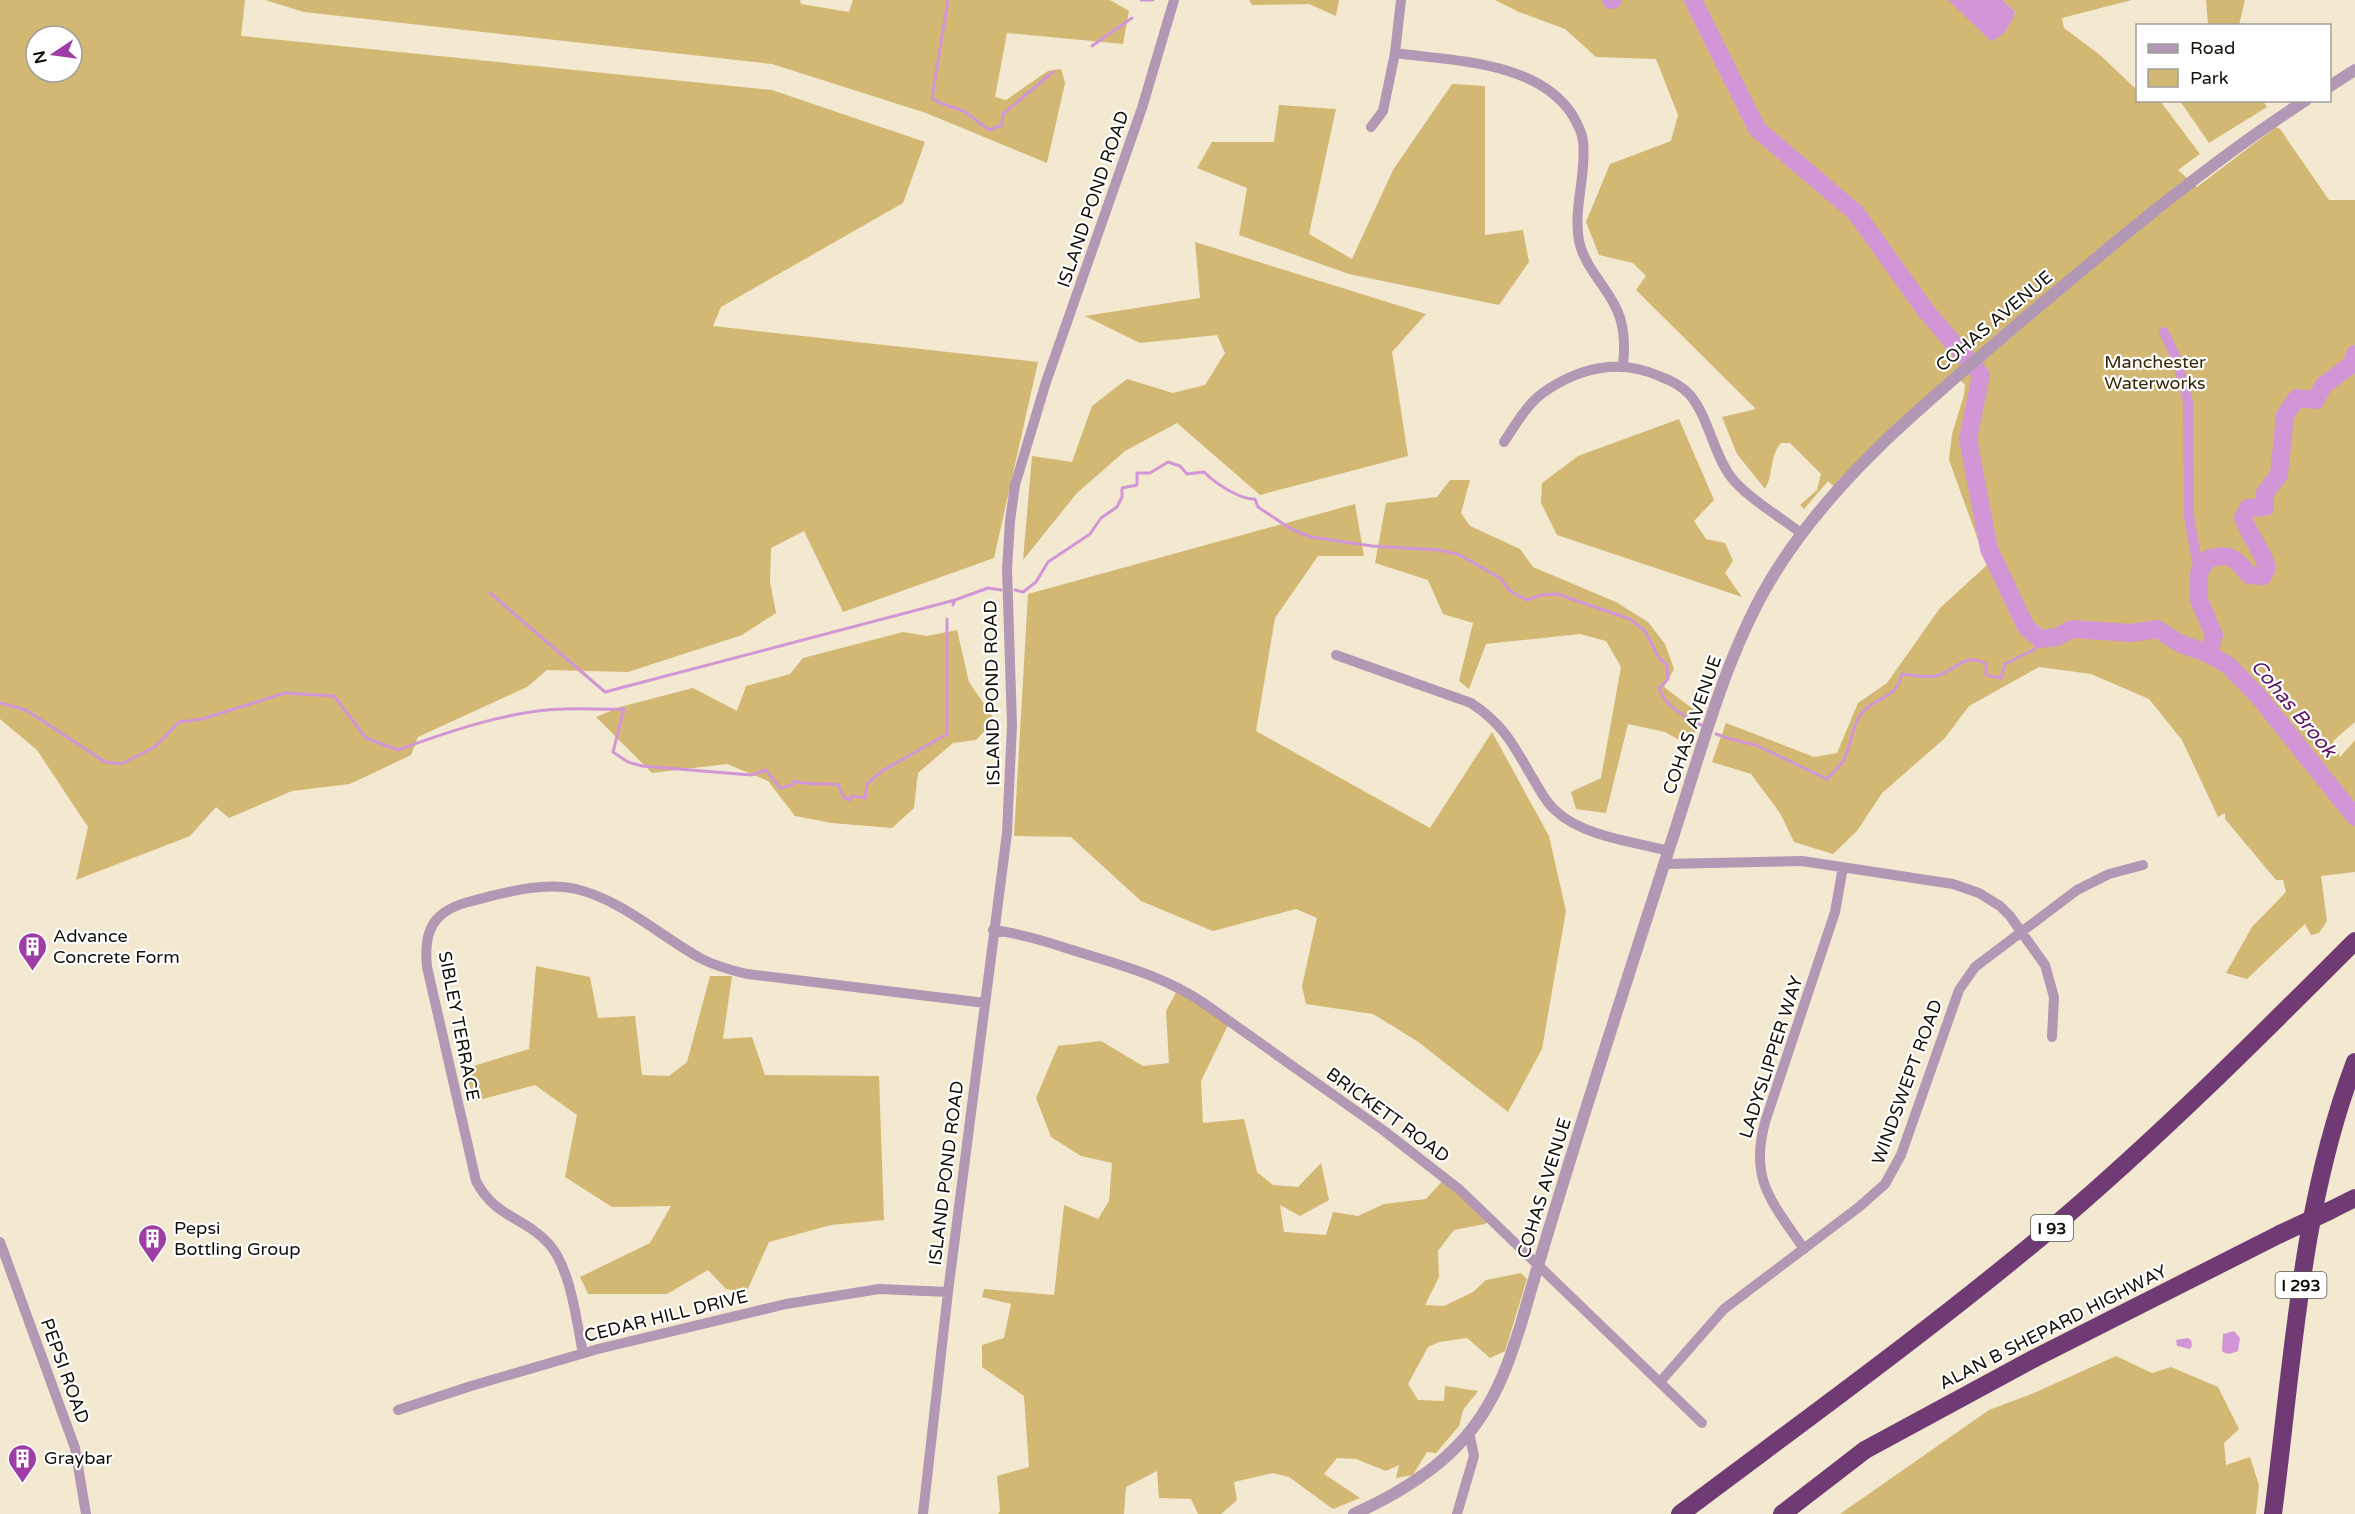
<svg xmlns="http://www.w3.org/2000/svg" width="2355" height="1514" font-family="'Varela Round',sans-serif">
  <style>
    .green { fill: #d3b874; fill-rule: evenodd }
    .water { fill: #d296d6 }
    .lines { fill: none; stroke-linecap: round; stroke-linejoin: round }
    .stream { stroke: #d296d6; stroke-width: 3 }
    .canal { stroke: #d296d6; stroke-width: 10 }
    .river { stroke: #d296d6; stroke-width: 18 }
    .minor { stroke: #b298b4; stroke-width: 10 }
    .tertiary { stroke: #b298b4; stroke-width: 12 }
    .motorway { stroke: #703a74; stroke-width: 18 }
    .motorway-bridge { stroke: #703a74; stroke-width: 18 }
    .labels { text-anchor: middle; stroke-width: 4.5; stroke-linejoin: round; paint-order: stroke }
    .shield { fill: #fff; stroke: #595751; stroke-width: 1.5 }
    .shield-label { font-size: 16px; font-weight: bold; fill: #120f07 }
    .street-label { font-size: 18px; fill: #120f07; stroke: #fff }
    .park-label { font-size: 18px; fill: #352802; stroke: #fff }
    .poi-label { font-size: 18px; fill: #120f07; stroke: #fff; text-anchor: start }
    .water-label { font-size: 20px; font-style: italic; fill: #5e1663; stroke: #fff }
  </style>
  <rect width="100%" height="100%" fill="#f3e8d0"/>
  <path class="green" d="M0 0H245L241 36 772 90 925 142 903 203 721 307 713 326 1038 362 994 558 843 612 804 531 771 548 770 582 776 613 742 635 628 672 547 670 527 687 418 737 411 755 350 784 292 791 229 818 216 807 190 836 76 880 88 827 37 750 0 719ZM36 36H72V72H36Z
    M265 0H800L801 4 849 12 853 0H1110L1129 11 1123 44 1007 33 995 97 1006 100 1048 71 1061 69 1065 83 1047 163 926 113 772 64 304 12Z
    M1249 0H1339L1336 16 1309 4 1252 5Z
    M1495 0H1998L2015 15V12L2003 0H2132L2062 18 2064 28 2100 55 2137 90 2138 100 2161 102 2200 154 2178 170 2197 187 2276 127 2280 129 2329 200H2355V722L2333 741 2340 757 2355 740V872L2321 876 2327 921 2319 933 2311 935 2305 924 2247 979 2226 973 2252 927 2286 892 2283 880H2276L2225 819V813L2218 817 2182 740 2149 699 2091 674 2039 667 1969 706 1945 738 1882 793 1857 831 1833 854 1794 842 1780 813 1751 774 1712 762 1726 723 1814 757 1837 753 1858 703 1887 683 1940 608 1987 565 1949 460 1952 434 1964 395 1965 385 1955 374 1834 487 1828 481 1804 509 1800 505 1817 490 1821 474 1790 443H1781C1769 457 1774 473 1765 489L1737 454 1722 417 1756 409 1636 290 1646 276 1633 263 1599 255 1586 222 1610 164 1671 141 1678 115 1656 59 1596 57 1565 29 1519 12Z
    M2206 0H2245L2239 25H2208Z
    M1452 84 1485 86V235L1523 230 1529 262 1499 305 1349 274 1239 235 1247 188 1197 168 1212 142H1274L1279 105 1336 109 1309 234 1352 259 1393 170Z
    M2180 101H2263L2267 107 2209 143Z
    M1195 242 1426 314 1392 352 1408 456 1260 495 1177 423 1125 451 1077 493 1023 560 1032 456 1072 462 1092 406 1127 379 1173 393 1205 385 1225 353 1217 335 1140 343 1085 316 1200 298Z
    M1679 419 1714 500 1694 521 1706 539 1725 543 1733 561 1725 573 1742 597 1557 535 1541 503 1542 483 1578 456Z
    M1450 480H1470L1461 513 1470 526 1520 549 1533 567 1616 602 1648 622 1665 644 1674 669 1664 687 1701 715 1690 746 1665 732 1628 724 1606 813 1576 809 1571 792 1601 778 1621 667 1606 641 1580 634 1486 644 1469 689 1459 681 1473 623 1443 614 1428 580 1375 563 1386 503 1437 497Z
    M1355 504 1364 556H1318L1275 618 1256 731 1430 828 1492 732 1549 836 1566 911 1542 1049 1508 1112 1417 1041 1373 1014 1306 1004 1302 986 1317 918 1296 909 1213 931 1141 901 1071 837 1014 836 1028 594Z
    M957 630 969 682 995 720 976 740 953 743 918 773 914 808 892 828 832 823 795 816 768 781 727 764 652 773 596 717 620 707 693 688 737 711 746 686 790 674 803 658 903 632 927 636Z
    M536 966 590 977 598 1018 635 1016 642 1075 669 1076 687 1062 710 976H732L723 1039 752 1037 765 1075 879 1076 884 1220 831 1225 769 1242 746 1293 726 1289 708 1270 667 1294H588L580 1277 650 1243 671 1206 612 1207 565 1177 577 1115 535 1085 475 1101 464 1069 529 1049Z
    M1179 987 1230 1021 1201 1081 1203 1123 1244 1119 1257 1172 1273 1185 1298 1187 1321 1163 1329 1200 1300 1216 1280 1205 1284 1232 1326 1235 1333 1212 1358 1216 1384 1204 1426 1199 1445 1178 1491 1218 1485 1224 1454 1230 1438 1251 1439 1277 1425 1305 1444 1306 1473 1292 1486 1280 1521 1273 1527 1279 1505 1351 1490 1358 1467 1338 1439 1342 1428 1347 1408 1384 1418 1400 1444 1401 1445 1386 1478 1391 1463 1410 1459 1426 1436 1453 1427 1452 1413 1475 1396 1478 1399 1465 1386 1471 1356 1459 1337 1458 1324 1474 1360 1498 1333 1509 1289 1477 1273 1473 1234 1482 1237 1500 1221 1514H1198L1191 1499 1159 1498 1157 1471 1126 1487 1124 1514H998L1000 1511 997 1476 1029 1467 1024 1396 982 1367V1345L1004 1338 1011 1304 982 1297 984 1289 1054 1295 1064 1205 1098 1219 1109 1201 1112 1163 1081 1156 1051 1137 1036 1098 1058 1046 1101 1041 1143 1066 1169 1063 1166 1011Z
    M2116 1356 2152 1373 2171 1367 2218 1387 2239 1429 2224 1443 2226 1465 2250 1457 2259 1485 2256 1514H1840L1989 1410 2034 1393Z"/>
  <path class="water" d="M1948 0H2003L2015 12C2010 26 2005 36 1991 41Z
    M2234 1331 2240 1338 2238 1351C2233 1353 2227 1356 2222 1351L2223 1334Z
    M2188 1338 2191 1340 2192 1346 2190 1349 2177 1346 2176 1340Z"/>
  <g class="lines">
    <path class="stream" d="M948 0 932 98 940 103 964 111 989 130 1002 125 1003 114 1053 72
      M1141 0H1153
      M1092 46 1132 18
      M1015 590 1023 592 1036 582 1048 562 1090 534 1101 518 1117 507 1122 497V488L1137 485V473H1150L1168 462 1180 466 1187 474 1204 472C1215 483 1240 500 1255 499L1258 507 1291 529 1311 537 1372 546 1440 550 1460 555 1500 578 1510 591 1527 600 1541 595 1557 594 1630 619 1645 631 1659 658 1667 665 1668 679 1659 688C1666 708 1684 715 1701 725
      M490 593 605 692 955 600
      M953 605 955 600 988 588 1001 590
      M0 703 26 710 105 762 121 764 155 747 179 722 202 719 285 693 334 696 366 738 398 750C447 732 511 710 564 709 584 708 604 710 624 709L613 752 628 762 642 766 751 775 766 770 780 788 792 785 794 781C809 786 824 782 839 785L843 797 850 800 852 796 865 798 867 784 882 771 947 734V619
      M1716 734 1730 739 1756 745 1827 779C1833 773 1841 765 1845 758 1851 744 1852 726 1861 714 1877 694 1895 702 1902 674 1912 675 1925 678 1935 676 1956 672 1963 651 1986 664V675L2001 678 2005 664 2035 649 2040 639"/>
    <path class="canal" d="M2164 332 2177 360 2188 402 2189 517 2199 572"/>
    <path class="river" d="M1611 0H1613
      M1693 0 1757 129 1856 213 1926 311 1981 375 1968 439 1989 549 2026 627 2040 639 2057 637 2072 629 2131 633 2157 629 2179 643 2209 654 2229 666 2259 697 2355 817
      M2209 654 2214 635 2199 600V572L2208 559C2230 552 2235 558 2249 575L2263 576 2267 567C2261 549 2250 536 2243 518L2248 508 2265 507V493L2279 475 2285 415 2297 398 2316 400 2323 386 2352 364 2355 354"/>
    <path class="minor" d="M1395 53C1453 61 1539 61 1573 116 1577 123 1582 132 1583 141 1587 174 1573 207 1579 241 1584 265 1603 283 1614 304 1625 323 1625 345 1623 366
      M1371 127 1383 111 1395 53 1401 0
      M1504 442C1516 424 1528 402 1547 390 1582 367 1620 359 1659 376 1670 380 1682 386 1690 395 1709 418 1713 453 1731 477 1745 496 1782 518 1802 534
      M1336 655 1471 703C1503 724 1513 744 1532 777 1539 788 1545 802 1556 811 1582 836 1634 842 1669 851
      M1664 864 1802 861 1953 884 1979 893 2000 906 2010 916 2045 965 2054 997 2052 1037
      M993 930C1024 934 1053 944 1082 953 1125 966 1167 978 1205 1004L1383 1130 1460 1190 1702 1423
      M0 1242 75 1448 86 1514
      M1804 1249C1772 1202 1748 1179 1766 1119L1835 912 1843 867
      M583 1353C576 1320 571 1269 549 1244 525 1217 495 1218 476 1181L427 967C423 929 434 910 472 901 504 893 543 881 576 889 622 900 659 935 700 958 715 966 730 970 747 974L985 1003
      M1660 1382 1724 1309 1859 1207 1885 1184 1901 1155 1959 990 1975 967 2077 890 2109 874 2143 865
      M398 1410 471 1386 598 1349 786 1304 879 1289 948 1292
      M923 1514 948 1292 1007 833 1012 725 1007 569 1010 521 1015 485 1046 382 1142 108 1174 0
      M1457 1514 1474 1456 1469 1432"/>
    <path class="tertiary" d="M2330 86 2355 70
      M1354 1514C1407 1490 1459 1457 1488 1405 1503 1380 1512 1352 1521 1324 1567 1164 1619 1005 1670 846 1700 756 1725 652 1776 571 1839 471 1931 399 2019 323 2112 245 2204 166 2306 100"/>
    <path class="motorway" d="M2329 1211 2355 1198
      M1680 1514C1805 1420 1933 1328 2053 1227 2159 1137 2257 1039 2355 941
      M1782 1514 1865 1450 2035 1358 2280 1234
      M2273 1514C2293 1362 2300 1207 2355 1062"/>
    <path class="motorway-bridge" d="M2280 1234 2329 1211"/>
  </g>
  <defs>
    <symbol id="building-pin" viewBox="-11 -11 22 30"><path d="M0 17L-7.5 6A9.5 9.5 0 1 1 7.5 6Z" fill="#9d3da5" stroke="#fff"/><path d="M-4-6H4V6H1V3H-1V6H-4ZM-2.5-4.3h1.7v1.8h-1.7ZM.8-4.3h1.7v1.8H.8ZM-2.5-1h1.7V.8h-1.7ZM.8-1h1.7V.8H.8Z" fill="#fff"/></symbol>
  </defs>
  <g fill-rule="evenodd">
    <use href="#building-pin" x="16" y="930" width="33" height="45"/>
    <use href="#building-pin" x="136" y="1222" width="33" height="45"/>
    <use href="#building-pin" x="6" y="1442" width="33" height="45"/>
  </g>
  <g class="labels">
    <g class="shield">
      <rect x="2031" y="1215" width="42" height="26" rx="4.5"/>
      <rect x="2275.5" y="1272" width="51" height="26" rx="4.5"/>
    </g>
    <g class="shield-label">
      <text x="2052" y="1234">I 93</text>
      <text x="2301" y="1291">I 293</text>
    </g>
    <g class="street-label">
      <text transform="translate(1093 199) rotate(-71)" y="6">ISLAND POND ROAD</text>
      <text transform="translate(1994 321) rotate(-40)" y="6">COHAS AVENUE</text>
      <text transform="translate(992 693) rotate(-91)" y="6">ISLAND POND ROAD</text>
      <text transform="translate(1692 725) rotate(-71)" y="6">COHAS AVENUE</text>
      <text transform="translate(459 1026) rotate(79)" y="6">SIBLEY TERRACE</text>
      <text transform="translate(1771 1057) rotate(-72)" y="6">LADYSLIPPER WAY</text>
      <text transform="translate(1907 1082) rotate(-70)" y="6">WINDSWEPT ROAD</text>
      <text transform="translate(1388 1115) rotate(36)" y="6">BRICKETT ROAD</text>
      <text transform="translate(946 1173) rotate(-83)" y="6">ISLAND POND ROAD</text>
      <text transform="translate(1544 1188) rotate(-73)" y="6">COHAS AVENUE</text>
      <text transform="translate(666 1316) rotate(-14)" y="6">CEDAR HILL DRIVE</text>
      <text transform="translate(2053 1327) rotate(-27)" y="6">ALAN B SHEPARD HIGHWAY</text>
      <text transform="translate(65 1371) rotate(70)" y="6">PEPSI ROAD</text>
    </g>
    <g class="park-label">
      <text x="2155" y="368">Manchester<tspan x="2155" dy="21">Waterworks</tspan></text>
    </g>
    <g class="poi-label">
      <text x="53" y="942">Advance<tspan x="53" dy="21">Concrete Form</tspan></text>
      <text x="174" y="1234">Pepsi<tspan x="174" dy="21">Bottling Group</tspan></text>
      <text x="44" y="1464">Graybar</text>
    </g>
    <g class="water-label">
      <text transform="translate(2294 708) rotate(50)" y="7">Cohas Brook</text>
    </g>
  </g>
  <rect x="2136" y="24" width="195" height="78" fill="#ffffff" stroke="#a09f9c" stroke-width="1.5"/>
  <rect x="2148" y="44" width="30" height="9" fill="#b298b4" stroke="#a09f9c" stroke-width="1.5"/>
  <text x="2190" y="54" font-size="18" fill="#120f07">Road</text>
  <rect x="2148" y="69" width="30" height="18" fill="#d3b874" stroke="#a09f9c" stroke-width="1.5"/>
  <text x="2190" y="84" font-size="18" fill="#120f07">Park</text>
  <g transform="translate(54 54) rotate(257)"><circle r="28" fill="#ffffff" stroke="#a09f9c" stroke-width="1.5"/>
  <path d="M0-4.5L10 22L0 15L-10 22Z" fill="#9d3da5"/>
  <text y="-9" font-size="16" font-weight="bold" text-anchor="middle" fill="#120f07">N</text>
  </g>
</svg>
